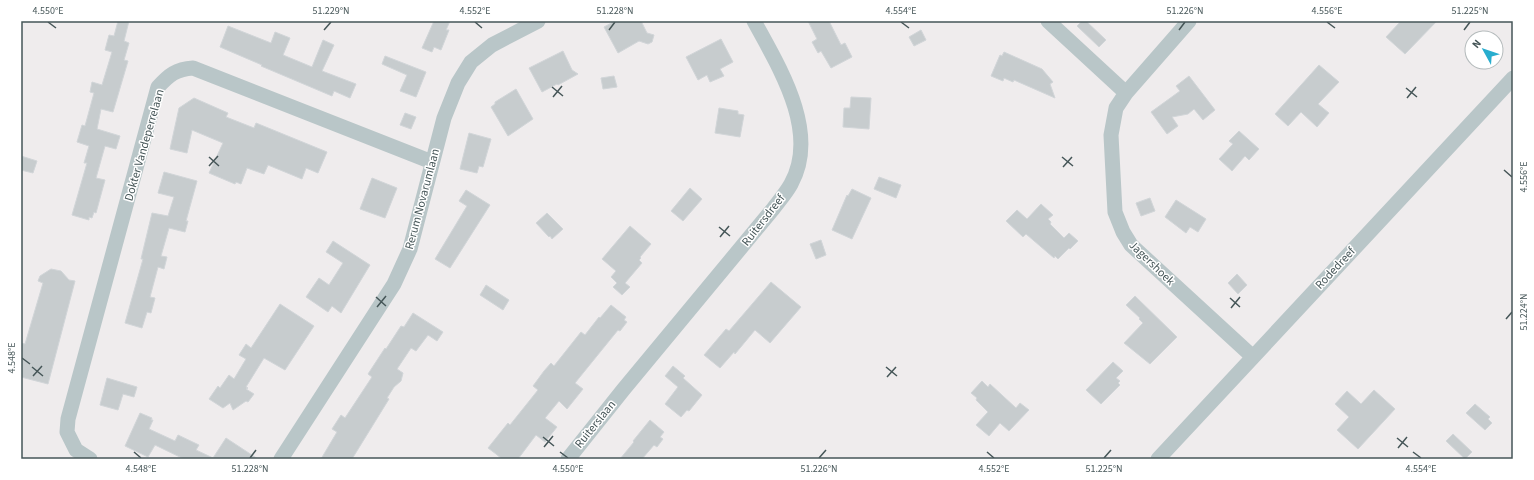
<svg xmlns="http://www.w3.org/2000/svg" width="1534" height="480" font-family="'Source Sans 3',sans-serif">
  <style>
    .building { fill: #c7ccce; stroke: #d1d5d8 }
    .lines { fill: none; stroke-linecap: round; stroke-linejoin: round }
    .minor { stroke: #b9c6c8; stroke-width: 15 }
    .ticks { fill: none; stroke: #465658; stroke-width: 1.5 }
    .labels { text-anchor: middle; stroke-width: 3; stroke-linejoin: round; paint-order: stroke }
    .street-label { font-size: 12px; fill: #465658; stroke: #fff }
    .neatline { fill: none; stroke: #465658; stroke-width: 1.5 }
    .ticks-label { font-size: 10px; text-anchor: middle; fill: #465658 }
  </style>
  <rect width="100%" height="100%" fill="#efeced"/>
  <path class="building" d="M118 21H129L124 41 129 43 124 60 128 61 113 112 101 109 97 129 120 136 116 149 105 146 96 178 105 180 96 213 94 212 92 218 89 217V220L72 215 87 163H84L89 146 77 142 82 125 85 126 94 93 90 92 92 82 102 85 112 52 105 50 109 35 114 36Z
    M434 21H450L446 30H449L441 50 434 47 432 52 422 48Z
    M615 21H641L647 33 654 35 652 42 648 44 639 41 618 53 604 27Z
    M808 21H829L841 45 845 43 852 57 831 68 821 51 818 53 812 42 817 39Z
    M1082 21H1086L1106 40 1099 47 1077 26Z
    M1401 21H1437L1405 54 1386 37Z
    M228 26 271 43 275 32 290 38 283 55 312 67 323 40 334 45 322 71 356 84 350 98 334 91 332 96 261 66 262 65 220 47Z
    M921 30 926 40 914 46 909 37Z
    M721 39 733 62 720 69 724 76 710 82 707 75 698 80 686 57Z
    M563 51 572 70 578 74 558 85 557 84 542 92 529 68Z
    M1004 52 1042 69 1053 82 1050 84 1055 98 1014 80 1013 82 1004 78 1003 81 991 76 1000 55 1002 56Z
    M385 56 426 72 416 97 400 91 407 75 382 64Z
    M1319 65 1339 82 1318 104 1329 113 1317 127 1301 112 1288 126 1275 114Z
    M614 76 617 87 603 89 601 78Z
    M1189 76 1215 110 1203 120 1194 109 1188 114 1172 117 1178 126 1167 134 1151 112 1180 91 1176 86Z
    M516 89 533 119 508 136 491 107 495 104V102Z
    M851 97 871 98 869 129 843 127 844 108H850Z
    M194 98 228 113 226 117 254 128 256 123 327 152 318 173 306 168 302 179 268 165 264 174 247 168 241 184 236 182 235 184 209 173 223 143 192 130 187 153 170 149 179 108Z
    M719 108 738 111V114L744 115 740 137 715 133Z
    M405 113 416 117 411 129 400 125Z
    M1239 131 1259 149 1249 160 1245 156 1232 171 1219 159 1233 144 1229 141Z
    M469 133 491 139 483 167 479 166 477 173 460 169Z
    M21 156 37 161 33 173 21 170Z
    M164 172 197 181 186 221H188L185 232 169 228 161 256 167 257 164 269 158 267 150 297 155 298 151 313 147 312 142 328 125 323 143 259H141L152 213 168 216 174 197 158 193Z
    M879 177 901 185 896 198 874 189Z
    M372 178 397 188 385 218 360 209Z
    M690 188 702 199 683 221 671 211Z
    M852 189 871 198 852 239 832 230 847 195 848 196Z
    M466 190 490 205 450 268 435 259 467 206 459 201Z
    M1150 198 1155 211 1141 216 1136 203Z
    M1176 200 1206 219 1198 232 1190 227 1186 233 1165 217Z
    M1041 204 1053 215 1048 219 1051 222 1050 224 1064 238 1069 233 1078 241 1070 249 1069 248 1058 259 1055 256 1054 258 1026 234 1023 237 1006 221 1017 210 1027 219Z
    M547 213 563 229 552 239 550 236 549 237 536 223Z
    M630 226 651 244 640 257 641 258 639 260 642 263 625 283 630 287 622 295 613 287 617 283 611 277 616 271 602 259Z
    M821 240 826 255 816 259 810 244Z
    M333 241 370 265 341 313 332 306 328 312 306 297 319 278 329 285 343 263 326 252Z
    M51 269 61 271 69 280 75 281 48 384 21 377V343L25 344 43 283 38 281 40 276Z
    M1237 274 1247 285 1238 294 1228 283Z
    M771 282 801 307 770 343 755 330 735 354 734 352 720 368 704 355 726 329 729 331Z
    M486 285 509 300 503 310 480 295Z
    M1135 296 1177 337 1150 364 1124 343 1143 323 1139 319 1140 318 1126 305Z
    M280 304 314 326 285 370 264 358 246 387 248 388 246 389 254 394 248 402 246 401 233 410 230 403 223 408 209 399 218 386 220 388 229 375 234 379 246 359 239 355 246 344 251 348Z
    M611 305 626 317 624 320 627 322 620 331 618 330 575 383 583 389 567 409 559 401 545 418 557 427 545 442 536 435 518 459H502L496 454 488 448 508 423 510 425 538 390 533 386 544 371 551 363 554 366 581 332 585 335 599 317 600 318Z
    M413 313 443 332 437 341 428 335 416 351 411 348 397 369 403 373 401 381 394 387 387 398 389 399 352 459H321L337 432 332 429 341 415 345 418 372 377 368 374 385 348 386 349 401 326 404 327Z
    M1113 362 1123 371 1116 378 1120 381 1118 383 1120 385 1101 404 1086 390Z
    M673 366 685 376 683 378 702 395 689 411 687 410 681 417 665 404 678 387 665 376Z
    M107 378 137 387 134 397 123 394 118 410 100 405Z
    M982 381 988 387 990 384 1016 408 1020 403 1029 410 1009 431 1000 423 989 436 976 425 988 412 976 400 977 398 971 393Z
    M1374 390 1395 409 1358 449 1337 430 1349 417 1335 404 1347 391 1361 404Z
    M1475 404 1490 417 1488 419 1492 423 1485 430 1466 413Z
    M140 413 152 418 151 420H153L149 429 175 441 178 435 199 445 196 450 213 458 226 438 258 459H184L155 445 148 457 125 446Z
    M650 420 664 432 660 437 663 439 657 447 654 445 642 459H620L634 442 633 441Z
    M1453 434 1472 452 1465 459 1446 441Z"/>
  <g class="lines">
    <path class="minor" d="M1048 21 1126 93
      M1189 21 1126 93 1116 108 1111 135 1115 212 1123 232 1131 245 1253 357
      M90 459 76 450 67 432 68 419 158 87C169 75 176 69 193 68L432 162
      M281 459 394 284 410 249 444 118 458 83 471 62 492 45 538 21
      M568 459 623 390 773 209C779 201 786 193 791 184 820 132 779 67 754 21
      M1158 459 1513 78"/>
  </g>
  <path class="ticks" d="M48 22 56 28M475 22 482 28M901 22 909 28M1327 22 1335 28M324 30 331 22M609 30 615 22M1179 30 1185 22M1464 30 1470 22M552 87 563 96M1406 88 1417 97M553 97 562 86M1407 98 1416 87M209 157 219 166M1062 157 1073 166M209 166 218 156M1063 167 1072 157M1504 170 1512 177M719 227 730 236M720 237 729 226M376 297 386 306M1230 298 1240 307M377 307 386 296M1231 308 1240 297M1506 319 1512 312M22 358 30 364M32 367 43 376M886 367 897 376M33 376 42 366M887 377 896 367M543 437 554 446M1397 438 1408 447M544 447 553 436M1398 448 1407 437M134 452 141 458M560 452 568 458M987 452 994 458M1413 452 1421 458M250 458 256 450M819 458 826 450M1104 458 1111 450"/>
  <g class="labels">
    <g class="street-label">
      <text transform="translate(144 145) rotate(-74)" y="4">Dokter Vandeperrelaan</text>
      <text transform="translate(422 199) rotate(-75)" y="4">Rerum Novarumlaan</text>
      <text transform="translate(763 220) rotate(-52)" y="4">Ruitersdreef</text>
      <text transform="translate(1152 263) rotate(44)" y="4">Jagershoek</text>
      <text transform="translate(1335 268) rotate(-47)" y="4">Rodedreef</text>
      <text transform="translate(595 424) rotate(-51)" y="4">Ruiterslaan</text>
    </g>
  </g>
  <rect width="1534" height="480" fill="none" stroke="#ffffff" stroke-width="44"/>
  <g transform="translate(1484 50) rotate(310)"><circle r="19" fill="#ffffff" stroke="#b5bbbc"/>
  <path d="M0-3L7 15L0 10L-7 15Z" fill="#28adce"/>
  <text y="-6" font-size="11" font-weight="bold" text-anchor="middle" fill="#465658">N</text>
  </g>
  <rect x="22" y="22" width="1490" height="436" class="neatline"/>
  <g class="ticks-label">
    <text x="48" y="14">4.550°E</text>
    <text x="331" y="14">51.229°N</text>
    <text x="475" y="14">4.552°E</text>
    <text x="615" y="14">51.228°N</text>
    <text x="901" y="14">4.554°E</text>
    <text x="1185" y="14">51.226°N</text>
    <text x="1327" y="14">4.556°E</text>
    <text x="1470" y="14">51.225°N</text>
    <text transform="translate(1523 177) rotate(-90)" y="4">4.556°E</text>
    <text transform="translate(1523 312) rotate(-90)" y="4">51.224°N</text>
    <text transform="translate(11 358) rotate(-90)" y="4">4.548°E</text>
    <text x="141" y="472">4.548°E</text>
    <text x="250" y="472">51.228°N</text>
    <text x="568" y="472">4.550°E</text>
    <text x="819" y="472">51.226°N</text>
    <text x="994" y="472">4.552°E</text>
    <text x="1104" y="472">51.225°N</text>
    <text x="1421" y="472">4.554°E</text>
  </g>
</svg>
